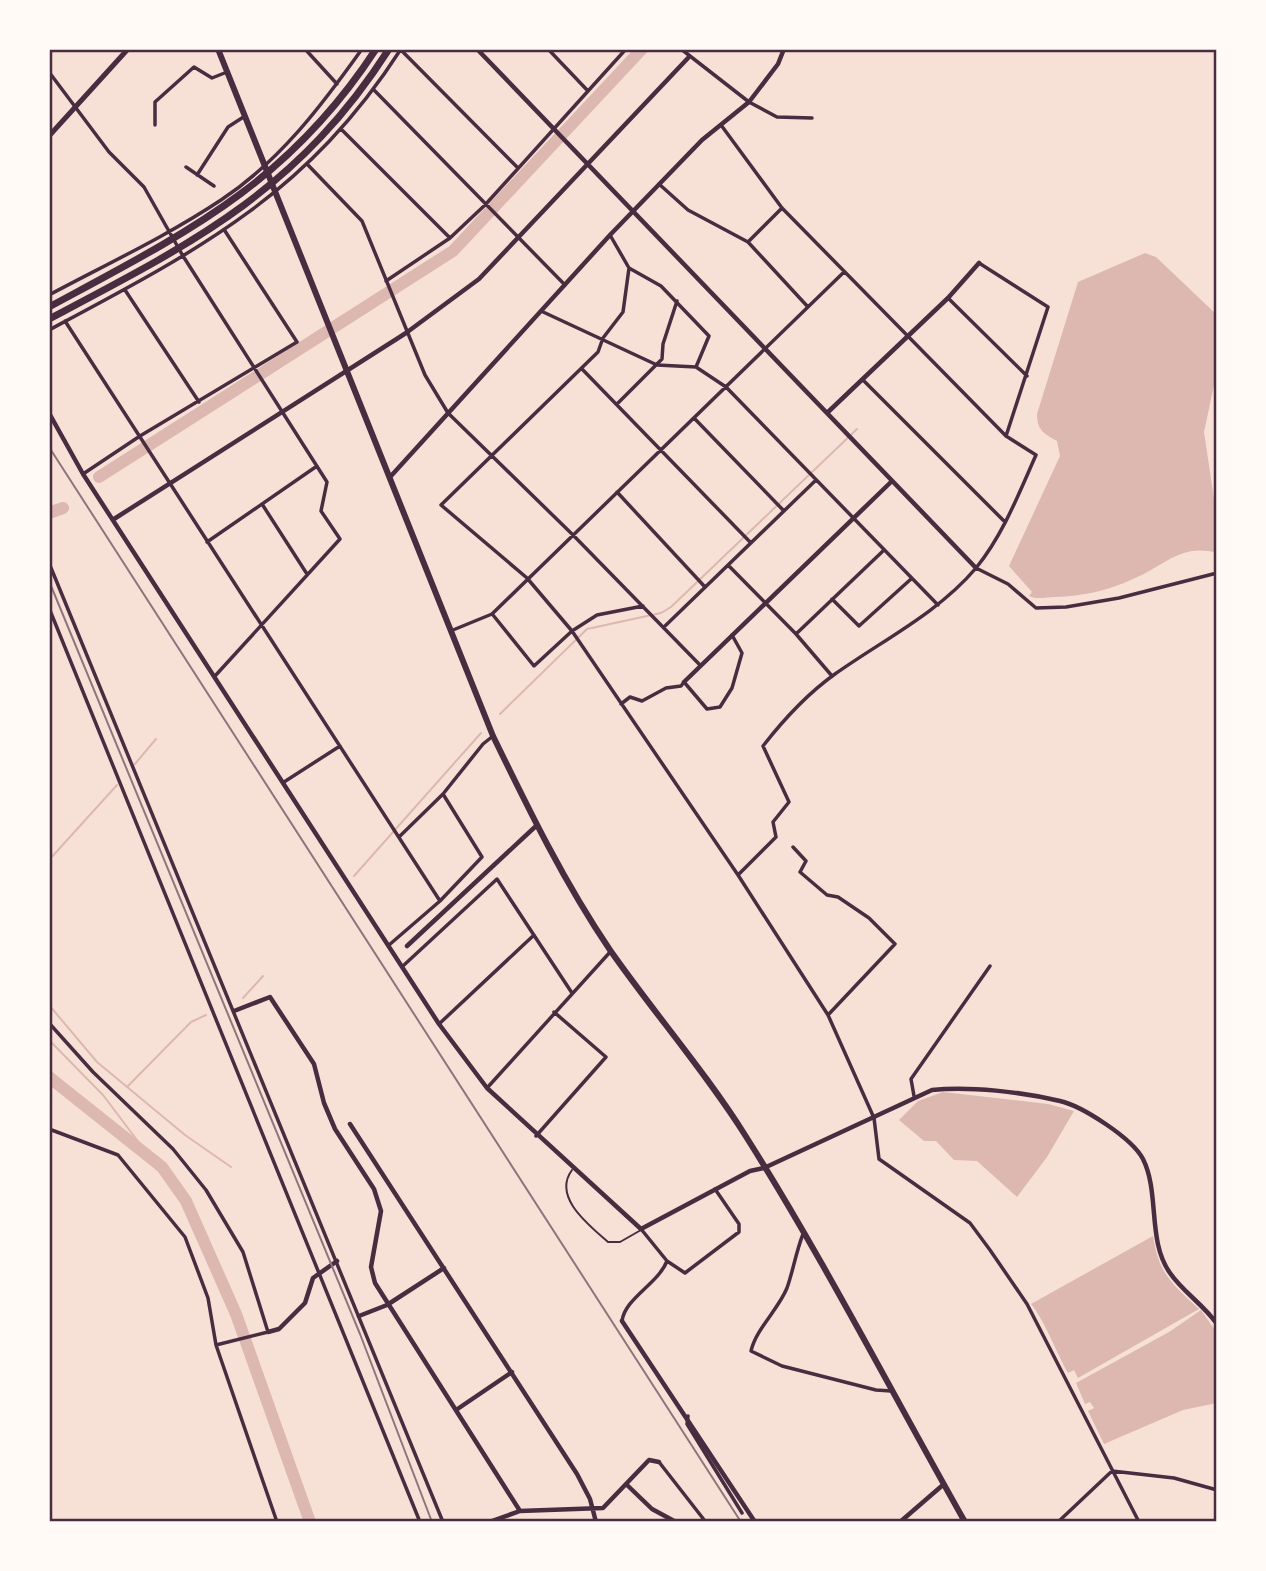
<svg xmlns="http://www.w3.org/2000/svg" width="1266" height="1571" font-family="'Noto Sans',sans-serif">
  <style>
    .water { fill: #dcb8b0 }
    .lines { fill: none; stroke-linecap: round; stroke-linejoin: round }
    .stream { stroke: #dcb8b0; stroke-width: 2 }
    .river { stroke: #dcb8b0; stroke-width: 12 }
    .service { stroke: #4a2c40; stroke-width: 2 }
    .minor { stroke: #4a2c40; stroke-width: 3.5 }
    .tertiary { stroke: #4a2c40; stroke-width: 4.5 }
    .secondary { stroke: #4a2c40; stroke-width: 5 }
    .trunk { stroke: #4a2c40; stroke-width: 6 }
    .motorway { stroke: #4a2c40; stroke-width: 7 }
    .rail { stroke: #8f747c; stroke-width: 2 }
    .neatline { fill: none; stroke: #4a2c40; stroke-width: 2.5 }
  </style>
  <rect width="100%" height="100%" fill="#f7e1d7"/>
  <path class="water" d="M1145 253 1156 257 1217 315V371L1204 432 1217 519 1214 546 1217 553C1180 543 1165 566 1133 579 1107 591 1083 596 1055 597 1045 597 1039 600 1029 596L1032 592 1009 566 1060 456 1057 441C1044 434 1037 430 1037 414L1078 282Z
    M943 1092 1048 1104 1074 1111 1047 1157 1017 1197 977 1161 954 1160 936 1141H924L899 1120 918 1101Z
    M1153 1236C1159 1274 1172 1284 1199 1309L1078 1378 1074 1370 1068 1373C1056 1352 1045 1321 1031 1304Z
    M1201 1310 1217 1333V1403L1183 1410 1104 1444 1088 1411 1094 1408 1090 1402 1085 1404 1076 1383 1169 1332Z"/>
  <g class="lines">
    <path class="stream" d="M500 714 587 629 661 613 671 607 857 429
      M135 764 156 739
      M49 860 117 785
      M354 876 481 733
      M243 998 263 976
      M49 1005 97 1062 185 1135 231 1167
      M49 1040 103 1095 152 1160
      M128 1086 191 1022 206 1015"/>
    <path class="river" d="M99 477 453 251 642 49
      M49 513 63 508
      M49 1077 162 1167 186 1201 236 1314 310 1522"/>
    <path class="service" d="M572 1170C552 1197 589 1225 608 1242H620L641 1230"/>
    <path class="minor" d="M305 49 337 84
      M400 49 517 167
      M548 49 588 91
      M681 49 749 102 777 117 812 118
      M49 72 109 152 144 187 183 256 327 482 321 511 340 539 215 676
      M374 90 565 285
      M155 125V102L194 67 212 78 227 72
      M721 125 782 208 1006 436 1036 455C1019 493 1003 535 976 568 938 613 883 640 835 674 807 694 784 719 763 746L789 802 773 822 776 837 738 875
      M341 129 450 238
      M308 165 362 221 425 375 448 413 573 535 699 664
      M186 167 214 186
      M197 175 228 127 245 116
      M659 184 688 210 748 242 808 307
      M610 235 629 268 661 286 709 336 696 367
      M749 241 782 208
      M979 263 1048 307 1006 436
      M629 268 623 312 603 338 598 352 441 505 527 578 572 631 738 875 828 1015 874 1118 879 1159 970 1223 990 1250 1027 1304 1139 1522
      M386 281 450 238 485 205 626 49
      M125 290 199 402
      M49 295C107 264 167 236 221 200 280 161 322 105 362 49
      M948 298 1027 376
      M541 311 657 365 696 367 726 387 938 605
      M65 321 440 901
      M49 330C197 251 307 195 401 49
      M582 369 751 543
      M863 380 1005 522
      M617 404 662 359 663 344 677 301
      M694 418 784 511
      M83 474 140 436 297 342 225 231
      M617 492 705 587
      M262 504 307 574
      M207 542 317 466
      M49 563 443 1522
      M728 565 796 634 832 676
      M976 568 1008 584 1036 608 1066 607 1119 598 1217 573
      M832 599 859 626 911 579
      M49 608 420 1522
      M493 615 534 666 572 631 597 615 643 606
      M664 627 816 480
      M453 630 492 614 844 272
      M796 634 883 551
      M621 704 630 697 642 701 666 688 681 686 684 682 707 709 720 707 732 688 742 653 732 635
      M284 782 340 746
      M399 837 443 794 483 744 493 736
      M793 847 806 861 800 872 827 895 838 897 869 918 895 944 828 1015
      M389 945 440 901 482 857 443 794
      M404 965 497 879 572 993
      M49 1023 93 1072 173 1149 206 1190 243 1252 268 1332 216 1345
      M439 1024 534 935
      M487 1088 611 951
      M914 1096 911 1079 990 966
      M49 1129 118 1155 185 1237 208 1298 216 1345 277 1522
      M536 1136 606 1057 554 1012
      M803 1234C796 1252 793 1271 787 1288 778 1310 756 1329 751 1351L782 1366 876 1390 891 1391
      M667 1261 685 1273 739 1232V1224L715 1189
      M622 1321C625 1298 658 1284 667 1261L641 1229
      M688 1416 687 1424 742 1513
      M659 1462 705 1521
      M1058 1522 1112 1471 1174 1478 1217 1490"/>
    <path class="tertiary" d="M477 49 976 568
      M49 413 83 474 439 1024 487 1088 641 1229 750 1171 764 1168 932 1090C969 1086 1023 1092 1060 1101 1082 1106 1132 1138 1143 1159 1160 1193 1147 1241 1170 1273 1183 1292 1204 1305 1217 1324
      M827 413 948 298 979 263
      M391 476 610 235 702 140 749 102 778 64 784 49
      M114 519 406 333 479 279 688 58
      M684 682 891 482
      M407 946 536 826
      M234 1011 270 997 314 1064 324 1103 335 1129 374 1189 381 1211 371 1267 375 1283 520 1511
      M350 1124 577 1474 590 1499 596 1522
      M359 1316 387 1305 444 1268
      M622 1321 755 1522
      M268 1332 279 1329 305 1303 313 1278 337 1261
      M456 1410 512 1372
      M626 1484 652 1509 676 1522
      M489 1522 520 1511 603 1508 649 1460 659 1462
      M900 1522 944 1484"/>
    <path class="secondary" d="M49 136 128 49"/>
    <path class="trunk" d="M218 49 493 736C529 810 564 882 610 950 654 1013 704 1070 745 1135 824 1260 892 1393 965 1522"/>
    <path class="motorway" d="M49 307C186 233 288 184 376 49
      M49 319C193 243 298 191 389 49"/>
    <path class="rail" d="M49 447 741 1522
      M49 581 360 1334 432 1522"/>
  </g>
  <rect width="1266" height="1571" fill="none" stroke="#fffaf5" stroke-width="102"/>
  <rect x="51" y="51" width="1164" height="1469" class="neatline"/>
</svg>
